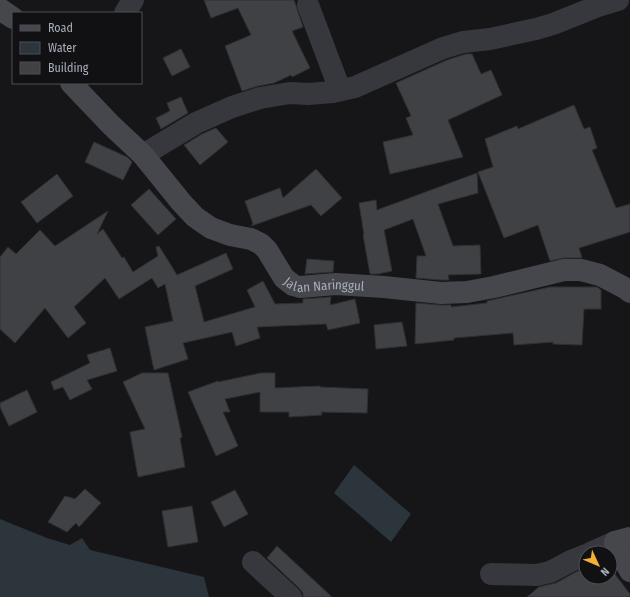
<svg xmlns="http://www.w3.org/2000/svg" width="630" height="597" font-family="'Fira Sans Condensed',sans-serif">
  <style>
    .water { fill: #2c353c }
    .building { fill: #404145; stroke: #303034 }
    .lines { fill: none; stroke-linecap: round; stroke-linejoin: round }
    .street { stroke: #37383d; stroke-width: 22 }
    .secondary { stroke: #45474d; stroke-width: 22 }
    .labels { text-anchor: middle; stroke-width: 3.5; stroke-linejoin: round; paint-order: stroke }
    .street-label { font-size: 13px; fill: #a8adb8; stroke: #111113 }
  </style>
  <rect width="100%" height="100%" fill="#161618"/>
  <path class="water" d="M354 465 411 514 391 542 334 493Z
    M0 519 47 538 70 545 82 538 90 550 204 577 209 597H0Z"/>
  <path class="building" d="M204 0H294L303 27 292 31 310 68 292 77 291 75 274 83 258 86 242 91 225 46 251 35 238 8 211 18Z
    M181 49 190 67 172 76 163 58Z
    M466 54H472L481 74 491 70 502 95 448 120 463 157 390 174 383 142 413 135 406 118 411 116 396 83 447 60Z
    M181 97 188 113 161 129 156 118 170 111 167 103Z
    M574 105 584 129 590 127 597 148 592 150 616 208 630 204V232L579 248 582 258H564L550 261 538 225 504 238 478 172 493 167 485 139 517 126 518 129Z
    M216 128 228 142 200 165 184 145 202 134Z
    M94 142 127 157 132 162 123 180 85 162Z
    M316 169 342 198 321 216 311 205 251 226 253 224 245 201 280 188 283 198Z
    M477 173 478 193 438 204 453 246 480 245 481 274 448 275 449 280H441L416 278 417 256H426L413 219 384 230 392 271 378 274H370L363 235H364L359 203 376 200 377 210Z
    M57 174 73 196 37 223 21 202Z
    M149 189 176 219 158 235 131 205Z
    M108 211 97 234 103 229 122 258 124 257 133 272 158 256 156 247 159 246 177 275 226 253 233 269 195 286 204 322 255 307 247 290 263 281 275 304 303 303V299L331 297 330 305 355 299 360 323 328 330 326 324 257 327 260 338 236 346 232 332 183 343 188 359 154 370 145 327 173 321 165 284 158 288 152 278 119 299 105 278 74 307 86 323 68 338 45 308 15 343 0 329V257L8 247 16 254 40 230 55 246Z
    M307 259 334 261 333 272 305 274Z
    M550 287H597L601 290V309H584L582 345 553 344V342L514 345 513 333 454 338V340L415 344 416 303 440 305H451V307L487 303V301Z
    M402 322 407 346 376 349 374 325Z
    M110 348 117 371 87 380 92 389 70 400 63 387 54 390 51 382 90 363 87 355Z
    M142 373H168L182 437 180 438 185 467 138 477 130 432 145 429 123 382Z
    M261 373H275V388L320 386V387L368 389 367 413 321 412 322 415 289 417V412H260V392L225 399 230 412H223L238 446 216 456 188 392 218 381V382Z
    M27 390 37 412 9 426 0 407V403Z
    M85 489 101 503 79 527 76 523 67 532 48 522 65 496 75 499Z
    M235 490 248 514 224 527 211 502Z
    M192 506 198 542 168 547 162 511Z
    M277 546 332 597H303V593L299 588 267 558Z
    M610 561 615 573H614L630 594V597H527L539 587 556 583 576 572 586 568V577H610Z"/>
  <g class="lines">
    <path class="street" d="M308 5 340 90
      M125 13 133 0
      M143 155 196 123 232 107 260 98 290 93 308 94 333 92 355 87 443 48 463 42 490 39 536 29 553 24 598 6 618 0
      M590 553 615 542
      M253 562 291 597
      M491 574 537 575 550 572 571 561 586 555"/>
    <g class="secondary">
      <path d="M0 9 13 18"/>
      <path id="s1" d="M71 83 111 125 143 155 181 202 195 217 211 228 230 235 251 239 261 244 267 250 284 278 293 285 300 287 336 284 384 287 441 293 467 292 494 287 564 270H581L600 275 625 288 630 292"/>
      <path d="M630 538 615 542 630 571"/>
    </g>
  </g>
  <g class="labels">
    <g class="street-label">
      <text dy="5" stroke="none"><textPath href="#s1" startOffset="339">Jalan Naringgul</textPath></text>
    </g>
  </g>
  <rect x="12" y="12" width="130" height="72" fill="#111113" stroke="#4d4f55"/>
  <rect x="20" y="25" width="20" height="6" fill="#45474d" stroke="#4d4f55"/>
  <text x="48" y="32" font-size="12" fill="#a8adb8">Road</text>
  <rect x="20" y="42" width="20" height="12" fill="#2c353c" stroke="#4d4f55"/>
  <text x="48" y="52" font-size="12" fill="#a8adb8">Water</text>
  <rect x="20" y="62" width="20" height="12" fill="#404145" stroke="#4d4f55"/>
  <text x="48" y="72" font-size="12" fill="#a8adb8">Building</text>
  <g transform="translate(598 565) rotate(134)"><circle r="19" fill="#111113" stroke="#4d4f55"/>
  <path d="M0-3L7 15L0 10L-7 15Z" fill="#f2b134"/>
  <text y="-6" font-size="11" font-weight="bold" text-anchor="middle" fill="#a8adb8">N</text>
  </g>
</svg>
